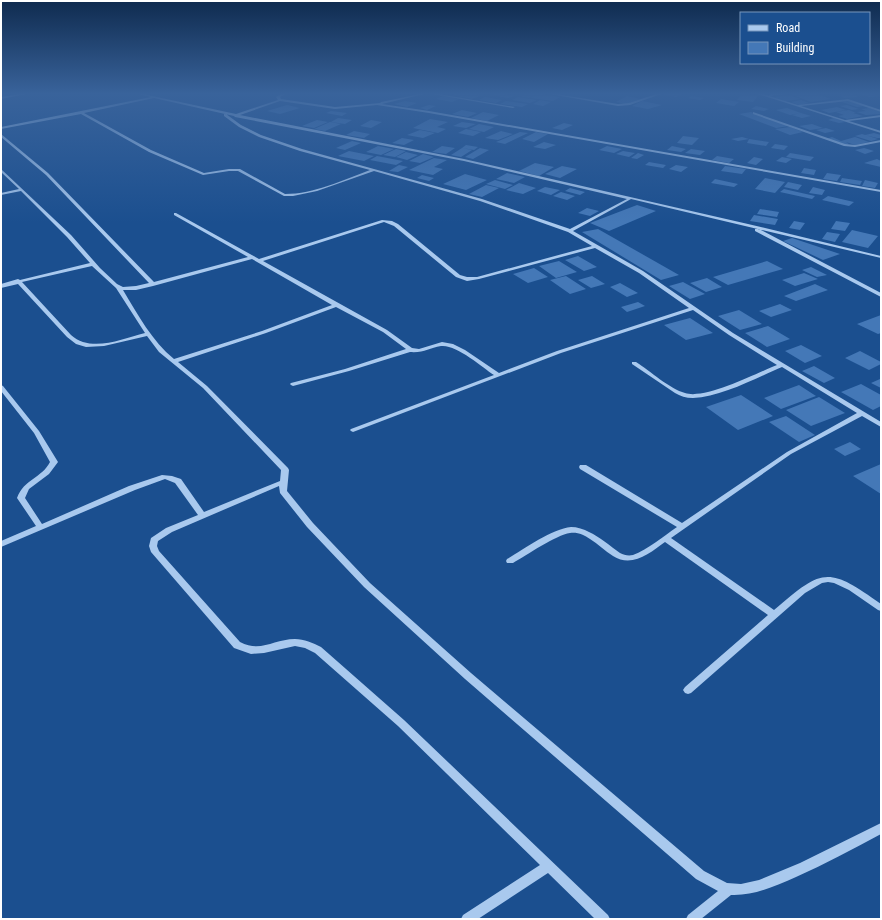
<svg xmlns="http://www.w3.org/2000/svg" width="882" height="920" font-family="'Roboto Condensed',sans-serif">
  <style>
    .building { fill: #4478b7 }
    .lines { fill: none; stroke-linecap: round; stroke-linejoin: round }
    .minor { fill: #a9c9ee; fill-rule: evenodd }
  </style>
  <rect width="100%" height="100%" fill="#1b4f8f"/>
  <path class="building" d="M456 94H476L482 95 472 99 452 95Z
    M495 94H504L514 96 508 98 491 95Z
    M524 94H541L560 97 553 101 531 98 534 95 529 98 519 96Z
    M662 94H682L676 97Z
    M742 94 758 96 753 102 737 100Z
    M790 94H817L831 99 811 102Z
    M852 94 858 97 844 98 839 95Z
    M860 94H874L881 96 869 97Z
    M789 95 801 99 786 101 774 97Z
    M443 96 459 99 452 102 436 99Z
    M627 96 640 99 627 104 616 102Z
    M692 96 704 98 700 100 688 98Z
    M485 97 502 100 496 103 479 100Z
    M518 97 537 100 530 103 512 100Z
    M721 99 739 102 734 106 716 103Z
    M540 100 551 102 543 106 533 104Z
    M801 100 809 103 799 105 791 102Z
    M405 101 417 103 407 107 394 104Z
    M506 101 528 104 522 107 500 104Z
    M642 101 662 105 648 109 632 106Z
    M849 101 864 106 857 107 842 102Z
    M287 105 300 108 280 114 267 111Z
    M429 105 436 106 427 110 420 108Z
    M847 105 859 109 852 110 840 106Z
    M756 106 769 109 764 111 751 109Z
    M837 107 846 110 829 113 821 110Z
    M787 108 801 113 790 115 776 110Z
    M869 108 881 112V114L866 115 857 112 866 111 861 109Z
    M462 110 477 113 468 117 452 114Z
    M849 110 856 113H853L863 116 847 119 838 116 844 115 836 112Z
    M331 111 347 113 342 116 326 113Z
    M483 112 499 115 487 121 471 118Z
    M751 112 789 126 776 128 739 114Z
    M801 113 811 116 802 118 792 115Z
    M338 118 352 120 345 124 331 122Z
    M834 118 845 122 839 123 828 120Z
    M430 119 448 122 437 127 446 129 438 133 413 128Z
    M317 120 328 122 314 128 302 126Z
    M371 120 382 122 371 128 360 126Z
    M330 122 341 124 325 131 314 129Z
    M462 122 476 124 466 128 453 126Z
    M564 123 573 125 562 130 552 128Z
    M479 124 494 127 484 132 469 129Z
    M812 124 823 128 810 130 799 126Z
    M790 127 803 132 790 135 775 129Z
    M826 128 835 131 825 133 816 130Z
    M466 129 481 132 473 136 458 133Z
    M420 130 435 133 423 138 407 135Z
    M354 131 370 134 364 138 346 135Z
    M501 131 513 134 498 140 485 138Z
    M520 132 528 133 505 144 496 142Z
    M536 132 548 134 534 142 522 139Z
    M874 133 881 135V138H877L865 135Z
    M862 134 878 139 871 141 855 136Z
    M683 136 699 138 692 145 677 143Z
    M742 137 749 139 738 141 731 139Z
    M832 137 841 141 855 137 869 142 855 145 846 142 849 144 843 145 826 139Z
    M402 138 414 140 404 145 392 143Z
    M749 139 769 142 766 146 747 143Z
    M352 141 361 143 345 150 336 148Z
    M544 142 556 145 545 149 533 147Z
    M775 144 788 146 784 150 771 148Z
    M466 145 478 147 474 150 462 148Z
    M378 146 394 149 381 155 366 152Z
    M442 146 455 148 446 154 432 152Z
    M607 146 622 149 614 153 599 150Z
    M672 146 686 149 681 152 667 150Z
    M462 148 472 150 461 157 451 155Z
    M480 148 489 150 473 159 465 157Z
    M864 148 874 151 865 154 855 150Z
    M396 149 406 151 395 157 383 155Z
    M691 149 705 151 700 155 685 153Z
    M349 151 374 156 364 161 338 156Z
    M623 151 635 153 629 157 616 154Z
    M406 152 418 155 407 160 396 157Z
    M638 153 644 155 637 159 631 158Z
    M790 153 814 157 810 161 786 157Z
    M423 154 434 157 420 163 409 161Z
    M377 156 403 161 396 165 370 160Z
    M717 156 734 159 729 163 712 160Z
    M754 157 763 159 756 165 747 163Z
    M782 157 792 159 786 163 776 161Z
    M434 158 447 160 434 167 443 169 433 175 409 170Z
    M877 159 881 161V167L864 163Z
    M649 162 666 165 663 168 645 165Z
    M535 163 554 167 539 176 519 171Z
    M399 165 408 167 398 172 389 171Z
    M676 165 688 167 681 172 669 169Z
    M562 166 577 169 560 178 545 174Z
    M725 166 746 169 742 174 721 171Z
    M804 168 816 170 814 175 801 173Z
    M507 173 525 177 514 183 496 179Z
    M827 173 841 175 837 181 823 179Z
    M465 174 487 180 466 190 443 184Z
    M422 175 434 178 429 181 417 178Z
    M765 178 785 182 775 193 755 189Z
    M842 178 862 181 860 185 840 182Z
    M715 179 738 184 734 187 711 183Z
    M495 180 513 185 505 189 486 184Z
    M865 180 878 183 875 188 862 186Z
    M788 182 802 185 798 190 784 187Z
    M519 183 536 188 523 194 506 190Z
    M486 185 499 188 482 197 469 194Z
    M545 187 560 190 551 195 537 191Z
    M813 187 825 190 822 195 809 193Z
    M570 188 585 192 580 195 565 191Z
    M784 189 815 196 812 199 780 192Z
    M561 192 575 196 567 200 553 196Z
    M828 196 854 202 849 206 822 200Z
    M637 205 656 211 609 231 590 223Z
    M587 208 599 211 590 216 578 213Z
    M760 209 779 212 777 217 757 214Z
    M754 215 778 219 775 225 750 221Z
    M794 221 805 223 800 230 789 228Z
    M836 221 850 223 845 231 831 229Z
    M598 229 679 275 661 280 582 232Z
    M852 230 878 236 868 248 842 242Z
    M827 232 840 234 835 242 822 239Z
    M792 238 840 254 823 260 783 241Z
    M578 256 597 267 584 271 565 260Z
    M559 261 577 272 556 278 539 266Z
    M767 261 783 269 728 285 713 277Z
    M811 267 827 275 817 277 802 270Z
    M534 268 548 277 528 283 513 274Z
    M804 273 818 279 795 286 782 280Z
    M566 276 586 289 570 294 550 280Z
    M592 276 605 284 591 288 578 280Z
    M707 278 722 287 706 292 690 283Z
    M683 282 705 294 690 299 669 286Z
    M620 283 638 293 627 297 610 287Z
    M815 284 828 290 796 301 784 296Z
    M638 302 645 306 627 312 621 307Z
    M780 304 792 310 771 317 759 311Z
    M739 310 762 324 740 330 718 316Z
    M881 315V333L878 334 857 324Z
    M690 318 713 333 686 340 664 325Z
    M768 326 790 339 767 347 745 333Z
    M801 345 822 356 805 363 785 351Z
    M860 351 881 362V364L869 370 845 358Z
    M814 366 835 378 824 383 802 371Z
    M880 379 881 388 871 383Z
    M861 384 881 395V406L873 410 841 392Z
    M799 385 816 396 781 409 764 398Z
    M741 395 773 416 738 430 706 407Z
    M819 397 845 413 811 426 786 410Z
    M786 416 815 435 799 442 769 422Z
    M850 442 861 449 845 456 834 449Z
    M881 464V494L853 476Z"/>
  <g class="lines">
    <path class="minor" d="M20 94H26L1 99V97Z
      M139 94H143L236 114 278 100 276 97 281 94H285L280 97 281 99 335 107 380 103 381 102 420 94H424L382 104 429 111 881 190V192L429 113 377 105 335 109 280 101 240 115 464 159 748 224 881 256V258L631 199 573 231 643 271 733 333 881 422V427L862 416 791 454 671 538 774 610C822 569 827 565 881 604V611L878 610 849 590 834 583 828 582 822 583 805 593 691 693 688 694 685 693 683 690 685 687 768 615 665 542C650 553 632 568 613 556 605 551 598 544 590 539 584 535 578 532 570 533 556 535 527 555 513 563H507L506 561 507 559C524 549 552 529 571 527 577 527 584 529 589 532 600 537 610 546 620 553 624 555 628 556 633 555 647 550 664 536 677 527L580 469 579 467 580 465H586L682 523 787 452 857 413 782 367C756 378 721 397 693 398 686 398 680 396 675 393L632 364V362H636C650 371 670 389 685 393 705 400 757 373 777 365L729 335 693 310 561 353 353 432 351 431 350 430 351 429 494 375C482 367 456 344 441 346 429 348 424 353 410 352L349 371 293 386 291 385 290 384 291 383 345 369 406 349 383 332 336 307 266 333 178 362 207 386 288 468 289 470 287 491 313 523 370 583 471 673 704 871 727 883 741 884 759 880 800 863 881 823V834C853 849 825 864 796 877 775 886 754 896 731 895L701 919H686L688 915 718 891 696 879 465 679 364 587 307 527 280 493 279 486 172 532 158 541 157 546 159 551 240 642C261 653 274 639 295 639 304 639 313 643 321 647L404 720 608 915 610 919H595L548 873 478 919H461L463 915 540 865 398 726 315 653 305 648 295 646 264 653 251 654 234 648 151 552 149 546 151 538 166 528 198 515 175 483 165 479 135 490 1 547V541L36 526 17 498C24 479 42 478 50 462L34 433 1 391V385L3 386 39 431 58 462 49 474 29 489 25 498 42 524 129 486 162 475 172 476 181 479 204 512 280 481 281 470 203 388 159 352 147 336 104 346 86 347 76 344 67 337 18 284 1 288V284L18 279 20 280 90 263 67 237 21 191 1 195V193L19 189 1 172V169L71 235 100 268 117 284 123 287 136 286 149 283 46 175 1 137V134L48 173 154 282 248 257 174 215V213H176L259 259 382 220 392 221 398 224 460 275 467 277H477L592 246 568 232 480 201 374 171 317 191 293 196H284L238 171H229L203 175 149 152 81 114 1 129V127L151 97ZM154 98 234 116 235 117 464 161 627 199 570 229 482 199 302 149 261 135 241 125 226 114H224V116L239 127 259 137 300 151 370 170C343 180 314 194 285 194L240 169H229L204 173 151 150 84 113ZM384 222 394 226 456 277 467 281 479 279 595 248 639 273 689 308 557 351 499 373 465 350 453 344 442 342 419 349 412 348 387 330 263 261ZM252 259 332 305 262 331 174 359C152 341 138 315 123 290H136L153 286ZM92 266 116 288 145 333C122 339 91 353 71 335L22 282Z
      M432 94H439L515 107 513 108Z
      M550 94H556L618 104 629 103 656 94H661L630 105 618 106Z
      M758 94H763L798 105 848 99 881 110V112L848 101 801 106 845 120 881 115V117L849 121 881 131V133Z
      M770 94H786L769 96Z
      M753 112 845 144 855 145 881 140V142L855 147 844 146 753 114Z
      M755 229H759L881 293V297L755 231Z"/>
  </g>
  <linearGradient id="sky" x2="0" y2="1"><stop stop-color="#0f2b4f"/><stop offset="0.42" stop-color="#39639b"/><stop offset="1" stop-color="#39639b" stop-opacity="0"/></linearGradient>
  <rect width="882" height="223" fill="url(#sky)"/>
  <rect width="882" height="920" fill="none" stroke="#ffffff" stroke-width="4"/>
  <rect x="740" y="12" width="130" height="52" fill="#1b4f8f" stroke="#7695bc"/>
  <rect x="748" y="25" width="20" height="6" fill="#a9c9ee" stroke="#7695bc"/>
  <text x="776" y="32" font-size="12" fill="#ffffff">Road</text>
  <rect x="748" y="42" width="20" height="12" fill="#4478b7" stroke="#7695bc"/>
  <text x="776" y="52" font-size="12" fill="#ffffff">Building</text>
</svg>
